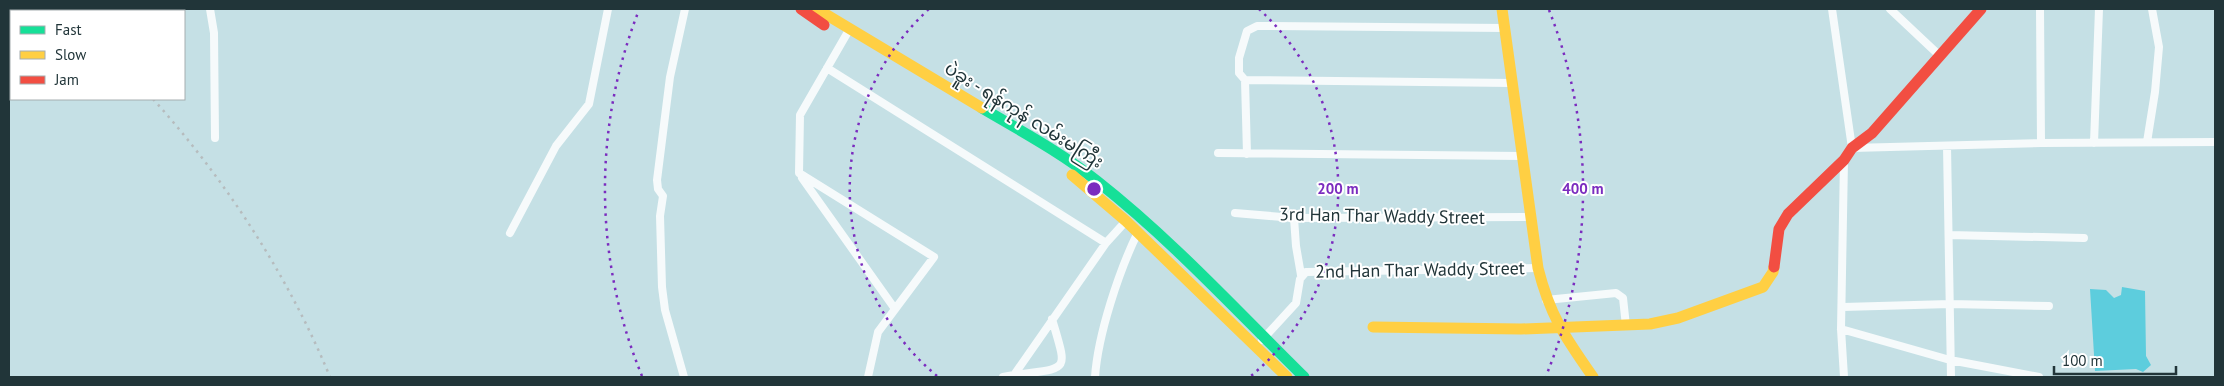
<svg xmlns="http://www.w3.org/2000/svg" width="2224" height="386" font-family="'PT Sans','Noto Sans Myanmar',sans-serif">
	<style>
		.water { fill: #5dcddd }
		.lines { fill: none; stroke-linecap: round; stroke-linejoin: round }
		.street { stroke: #f6fafb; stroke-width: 8 }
		.fast { stroke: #16e098; stroke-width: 11 }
		.slow { stroke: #ffcf43; stroke-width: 11 }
		.jam { stroke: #f24e42; stroke-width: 11 }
		.rail { stroke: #b6bcbe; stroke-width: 2.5; stroke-dasharray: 2.5 5; stroke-linecap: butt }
		.ring { fill: none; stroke: #7b2cbf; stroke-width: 2.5; stroke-dasharray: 2.5 5 }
		.labels { text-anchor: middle; stroke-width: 4; stroke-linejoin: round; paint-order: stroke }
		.street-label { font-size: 18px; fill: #213539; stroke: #fff }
		.centre { fill: #7b2cbf; stroke: #fff; stroke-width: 2.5 }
		.ring-label { font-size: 15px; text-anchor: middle; font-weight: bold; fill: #7b2cbf; stroke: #fff; stroke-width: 4; stroke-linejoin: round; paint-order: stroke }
	</style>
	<rect width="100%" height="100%" fill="#c5e0e5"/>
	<!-- water -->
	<path class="water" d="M2122,287l23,4 1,65 5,9 -8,7 -7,-3 -41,2 -5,-82 16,1 8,8 7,-3z"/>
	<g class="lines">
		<!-- street -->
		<path class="street" d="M210,9l4,24 1,105
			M1832,9l20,139 189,-5 174,-1
			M1890,9l50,47
			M2040,9l1,134
			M1505,28l-248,-2 -10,5 -8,27v15l6,7 267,3
			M849,30l-49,85 -1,58 135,84 -56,75 -10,45
			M827,68l279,175
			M1245,80l2,74
			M2147,142l8,-50 4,-45 -7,-38
			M2094,143l5,-134
			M1947,146l4,231
			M1218,153l304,3
			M802,178l93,131
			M1235,213l59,5 236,-1
			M1294,218l2,28 5,29
			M510,233l46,-87 33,-42 19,-95
			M1949,235l135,3
			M1546,300l70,-7 7,5 3,28
			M1843,307l107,-3 99,2
			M1841,329l109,31 89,17
			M1262,340l34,-37 4,-24 6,-7 232,-4
			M1014,375c56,-8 54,-1 38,-56
			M684,377l-19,-67 -3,-23 -2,-71 3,-20 -5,-7 -1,-9 13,-103 15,-68
			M1003,377l11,-2 92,-132 20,-22
			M1095,377c3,-43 24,-106 43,-145
			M1844,377l-3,-48 3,-169"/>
		<!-- fast -->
		<path class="fast" d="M982,108c39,23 80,45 115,73 75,59 140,130 207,196"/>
		<!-- slow -->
		<path class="slow" d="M817,9l165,99
			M1502,9l36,259c12,48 27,69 55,109
			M1072,175l54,46 161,156
			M1373,327l148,2 129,-5 28,-6 85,-31 10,-15 1,-5"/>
		<!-- jam -->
		<path class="jam" d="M801,9l23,16
			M1774,267l5,-38 9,-15 56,-54 8,-12 20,-15 109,-124"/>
		<!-- rail -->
		<path class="rail" d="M65,9l3,2
			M153,99c72,80 136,178 177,278"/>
	</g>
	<!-- distance rings -->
	<g class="ring">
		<path d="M937 376A244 244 0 0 1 929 9M1259 9A244 244 0 0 1 1251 376"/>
		<path d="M642 376A489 489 0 0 1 639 10M1549 10A489 489 0 0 1 1546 376"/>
	</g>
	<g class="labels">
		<!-- street labels -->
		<g class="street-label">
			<text transform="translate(1024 115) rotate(32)" y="6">ပဲခူး - ရန်ကုန် လမ်းမကြီး</text>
			<text transform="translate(1382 216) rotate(1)" y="6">3rd Han Thar Waddy Street</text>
			<text transform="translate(1420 270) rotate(-1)" y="6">2nd Han Thar Waddy Street</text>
		</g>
	</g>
	<circle cx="1094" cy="189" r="8" class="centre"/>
	<g class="ring-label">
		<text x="1338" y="194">200 m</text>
		<text x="1583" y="194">400 m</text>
	</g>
	<!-- border -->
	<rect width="2224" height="386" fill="none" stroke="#213539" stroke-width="20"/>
	<!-- legend -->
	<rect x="10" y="10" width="175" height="90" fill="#ffffff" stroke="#a6aeb0"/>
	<rect x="20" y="26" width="25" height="8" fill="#16e098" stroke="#a6aeb0"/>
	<text x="55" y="35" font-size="15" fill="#213539">Fast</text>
	<rect x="20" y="51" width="25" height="8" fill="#ffcf43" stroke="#a6aeb0"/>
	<text x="55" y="60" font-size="15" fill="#213539">Slow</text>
	<rect x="20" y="76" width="25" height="8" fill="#f24e42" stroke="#a6aeb0"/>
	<text x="55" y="85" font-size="15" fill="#213539">Jam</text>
	<!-- scale -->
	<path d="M2054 366v8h122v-8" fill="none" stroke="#213539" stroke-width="2.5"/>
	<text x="2062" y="366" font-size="15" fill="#213539" stroke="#ffffff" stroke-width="4" paint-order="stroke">100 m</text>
</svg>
